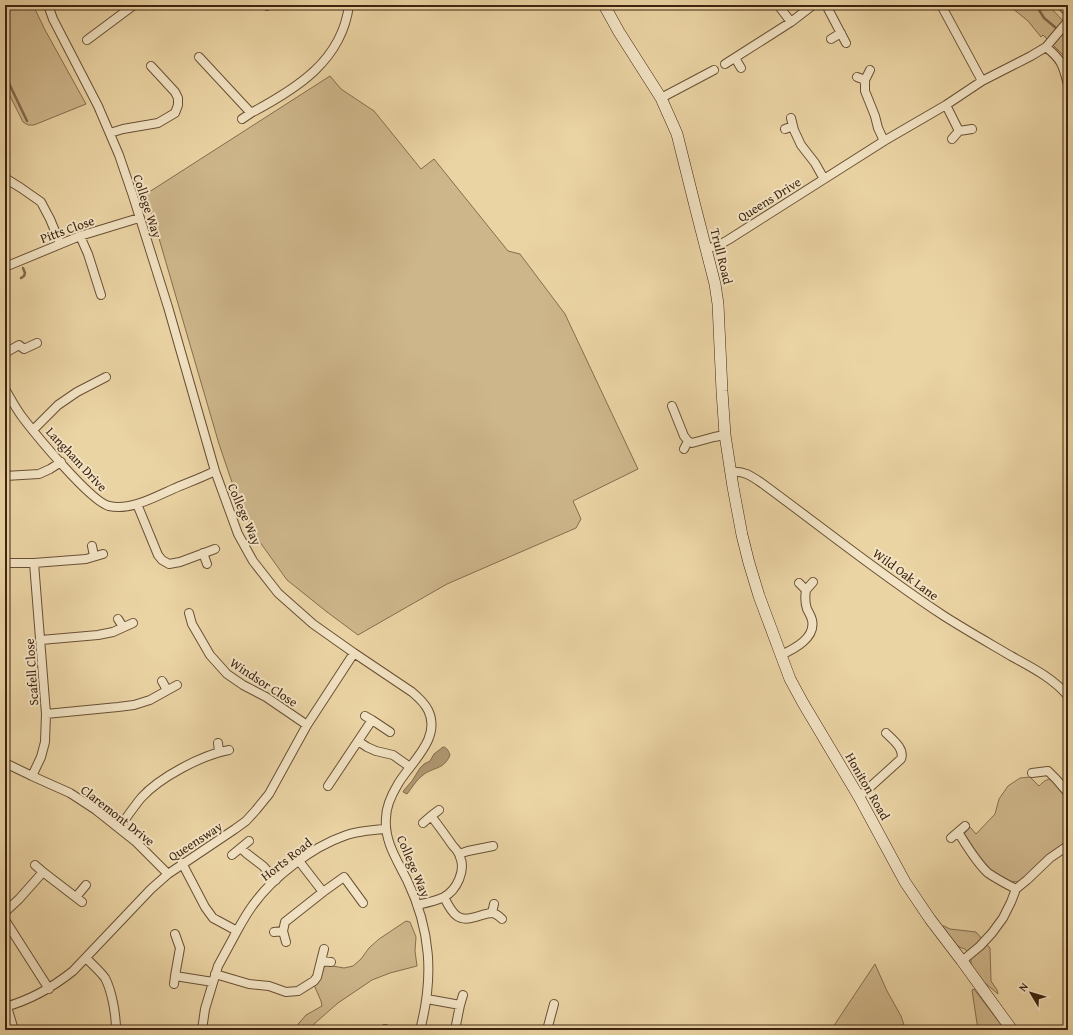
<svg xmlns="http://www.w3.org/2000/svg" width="1073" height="1035" font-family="'Gentium Book Plus',serif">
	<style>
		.green { fill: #ceb68b; stroke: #866d4e }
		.water { fill: #b09872; stroke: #826a4b }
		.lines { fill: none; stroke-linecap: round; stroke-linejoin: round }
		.stream { stroke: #826a4b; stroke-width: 2.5 }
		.street-casing { stroke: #695035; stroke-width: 10 }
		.secondary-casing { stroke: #3e2410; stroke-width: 12 }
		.street { stroke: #f2e3c4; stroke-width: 8 }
		.secondary { stroke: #f2e3c4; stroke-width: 11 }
		.labels { text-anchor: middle; stroke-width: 4; stroke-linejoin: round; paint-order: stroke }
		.street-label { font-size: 13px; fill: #3e2410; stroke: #f2e3c4 }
	</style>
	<rect width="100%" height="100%" fill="#ebd4a4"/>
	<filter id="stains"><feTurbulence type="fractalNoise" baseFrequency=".005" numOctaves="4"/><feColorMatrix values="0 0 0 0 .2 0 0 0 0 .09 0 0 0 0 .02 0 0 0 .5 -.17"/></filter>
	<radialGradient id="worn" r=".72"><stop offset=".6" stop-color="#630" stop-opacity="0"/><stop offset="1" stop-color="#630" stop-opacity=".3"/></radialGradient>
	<!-- green -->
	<path class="green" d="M5,5h28l12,25 41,74 -52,21h-6l-5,-3 -18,-36z
		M1010,5h38l20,21v34l-25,-25 -2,2 -13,-16 -16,-13z
		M330,76l11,13 33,22 47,58 13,-10 74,92 12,3 45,60 73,155 -65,32 8,18 -5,9 -129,56 -89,51 -31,-23 -40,-32 -30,-42 -20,-41 -18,-53 -73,-250z
		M1030,777l9,9c4,-4 8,-8 13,-6l14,18 2,3v38l-4,6 -43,36c-21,7 -50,-30 -57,-47l6,-7 6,7 19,-20 4,-15 9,-13 12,-8z
		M406,921l4,1 6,15 -1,14 2,15 -27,7 -18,7 -34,23 -23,20 -5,7h-16v-1l12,-14 16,-9 -1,-5 -7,-16 5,-5 5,-13 3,-2 17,3 9,-2 8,-7 8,-11 10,-9z
		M942,926h2l6,3 26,3 14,16 1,33 6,9 1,4 -13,-11h-3l-11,-16v-10l-6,-8c-11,-2 -17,-14 -23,-23z
		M875,964l12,27 14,25 3,9 -21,2v3h-52z
		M974,989l31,41h-27l-6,-40z"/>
	<!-- water -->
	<path class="water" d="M443,747c4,0 6,5 7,8 -6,15 -17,12 -27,20 -7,5 -11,13 -16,19l-4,-2 1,-2 8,-9 8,-13 4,-4 6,-3 4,-7z"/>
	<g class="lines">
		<!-- stream -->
		<path class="stream" d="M1036,5l8,13 24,20
			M5,75l22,46
			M21,278l3,-2 1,-3 -2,-5"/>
		<!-- street casing -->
		<g class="street-casing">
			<path id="street" d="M48,5l5,14 45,87 21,49 14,41 35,111 47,164 23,63 15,27 25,32 35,31 41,29 58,39c6,5 12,10 16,18 14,28 -17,52 -30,74 -6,10 -12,22 -12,34 -2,23 11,42 21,62 24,50 27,97 13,150
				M266,5l1,1
				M778,5l13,17
				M826,5l20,38
				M941,5l41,76
				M1061,5l7,7
				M831,39l10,-6
				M87,40l47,-35
				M1046,47c16,13 17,18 22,38
				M199,57l52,56c45,-24 91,-52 98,-108
				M735,58l6,10
				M725,64l66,-42 22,-17
				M870,70l-5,10v11l10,25 3,12 6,13
				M857,77l8,3
				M661,98l53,-28
				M946,105l13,26
				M791,118l3,12 7,15 14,18 9,16
				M242,119l9,-6
				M785,129l8,-3
				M110,133l13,-4 35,-6 17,-10 3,-8v-7l-3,-6 -24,-26
				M952,139l7,-8 13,-2
				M5,178l16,10 20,14 9,17 10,24
				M80,236l8,18 13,41
				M706,249l13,-4 9,-5 156,-99 62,-36 36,-24 49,-25 15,-9 22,-26
				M5,267l75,-31 59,-18
				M5,353l14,-8 5,4 13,-6
				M5,389c6,10 11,20 18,29 13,17 68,84 86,88 21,5 46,-9 64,-17 14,-6 28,-11 42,-18
				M672,406l12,30 4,5 4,2 22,-6 11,-2
				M33,430l25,-25 19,-13 29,-15
				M684,449l4,-8
				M731,472c13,-2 22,5 32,12 60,44 118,91 181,132 22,14 45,27 67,40 20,11 42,22 57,40
				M5,476l34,-2 11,-5 11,-7
				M137,504l21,51 4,5 7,4 11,-2 35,-13
				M92,546l2,10
				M203,553l4,11
				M5,563h29l52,-4 17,-5
				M806,590l7,-8
				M189,613l3,11 18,31 17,19 16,11 23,12 41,28
				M118,619l5,8
				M41,640l57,-5 15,-3 20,-9
				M781,655c13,-6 35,-17 31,-35 -1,-4 -3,-7 -5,-11 -2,-6 -2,-13 -1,-19l-7,-7
				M162,681l5,9
				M46,714l72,-7 16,-2 16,-5 27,-15
				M365,716l7,4
				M358,741l14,-21 18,12
				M218,743l1,9
				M5,763l27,13 38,17 26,17 39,31 33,33
				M1032,773l16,-2 8,8 12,14
				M32,776l9,-19 4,-15 1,-28 -12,-151
				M328,786l30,-45 9,6 9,4 17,4 17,12
				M859,797l42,-38c4,-10 -8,-19 -15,-26
				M423,823l8,-7
				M119,828c7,-10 14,-20 22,-30 19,-21 61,-43 88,-48
				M958,832l7,-6
				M951,838l7,-6c9,14 18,30 30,41 9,6 18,11 28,16
				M241,848l5,5 17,13 13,14
				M459,854l9,-3 25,-5
				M232,855l17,-14
				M182,863l23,44 8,11 24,13c5,-9 10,-18 16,-26 19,-27 59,-58 91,-69 13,-5 28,-6 42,-7
				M35,865l8,7
				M323,892l21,-15 19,26
				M76,897l10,-12
				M444,897c3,6 7,15 13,19 10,7 23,-2 34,-3 4,0 8,3 11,6
				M417,905c9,-2 19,-4 27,-8 13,-7 22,-27 16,-40 -1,-4 -4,-8 -7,-11 -7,-10 -14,-20 -22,-30l8,-6
				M5,912l14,-13 24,-27 39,30
				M492,913l2,-9
				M5,920l44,69
				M283,931l2,-9 38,-30 -24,-31
				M274,932l9,-1 3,11
				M175,934l5,14 -5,28 38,6
				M86,958c6,6 14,13 19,20 7,13 11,37 11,52
				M322,961l9,1
				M962,961l18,-15 12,-13 11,-15 8,-16 5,-13 11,-9 23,-22 16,-11 2,-3
				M215,974l34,10 20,2 17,6 12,-1 16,-10 3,-4 7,-28
				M174,984l1,-8
				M427,999l33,6 -5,25
				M460,1005l3,-10
				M5,1007c25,-7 48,-20 68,-36l78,-82 17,-15 67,-45 11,-8 10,-11 13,-16 38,-69 47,-72
				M7,1007l7,23
				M202,1030l3,-21 13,-43 19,-35
				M384,1030l1,-1
				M547,1030l7,-26"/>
		</g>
		<!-- secondary casing -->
		<g class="secondary-casing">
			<path id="secondary" d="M604,5l15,27 42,66 16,36 18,72 20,78 3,20 4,87 3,44 8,52 9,48 7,28 10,33 22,59 9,24 13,24 56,94 46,85 25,37 32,42 50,69"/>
		</g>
		<!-- street -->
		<use href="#street" class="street"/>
		<!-- secondary -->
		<use href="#secondary" class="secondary"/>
	</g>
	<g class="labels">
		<!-- street labels -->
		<g class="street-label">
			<text transform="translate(769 199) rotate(-32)" y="5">Queens Drive</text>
			<text transform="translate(148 206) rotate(72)" y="5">College Way</text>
			<text transform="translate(67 229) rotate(-20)" y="5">Pitts Close</text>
			<text transform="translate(722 256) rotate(76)" y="5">Trull Road</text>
			<text transform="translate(77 459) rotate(47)" y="5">Langham Drive</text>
			<text transform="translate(245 514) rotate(67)" y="5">College Way</text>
			<text transform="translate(906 574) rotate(36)" y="5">Wild Oak Lane</text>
			<text transform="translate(31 672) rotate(-94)" y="5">Scafell Close</text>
			<text transform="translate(264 682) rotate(33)" y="5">Windsor Close</text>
			<text transform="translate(868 786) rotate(60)" y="5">Honiton Road</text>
			<text transform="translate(118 815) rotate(38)" y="5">Claremont Drive</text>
			<text transform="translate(195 841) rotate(-33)" y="5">Queensway</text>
			<text transform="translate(286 859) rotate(-38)" y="5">Horts Road</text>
			<text transform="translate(414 866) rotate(67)" y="5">College Way</text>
		</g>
	</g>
	<!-- margin -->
	<rect width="1073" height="1035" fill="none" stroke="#ebd4a4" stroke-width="20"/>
	<rect x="6" y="6" width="1061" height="1023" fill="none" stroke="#3e2410" stroke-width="2"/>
	<rect x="10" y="10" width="1053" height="1015" fill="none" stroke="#3e2410"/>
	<!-- north arrow -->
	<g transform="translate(1031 993) rotate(308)" stroke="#f2e3c4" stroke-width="3" paint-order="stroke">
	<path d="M0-3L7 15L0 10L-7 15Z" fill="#3e2410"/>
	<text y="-6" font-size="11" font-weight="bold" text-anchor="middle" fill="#3e2410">N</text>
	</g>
	<rect width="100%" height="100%" filter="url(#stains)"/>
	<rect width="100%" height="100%" fill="url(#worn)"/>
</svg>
